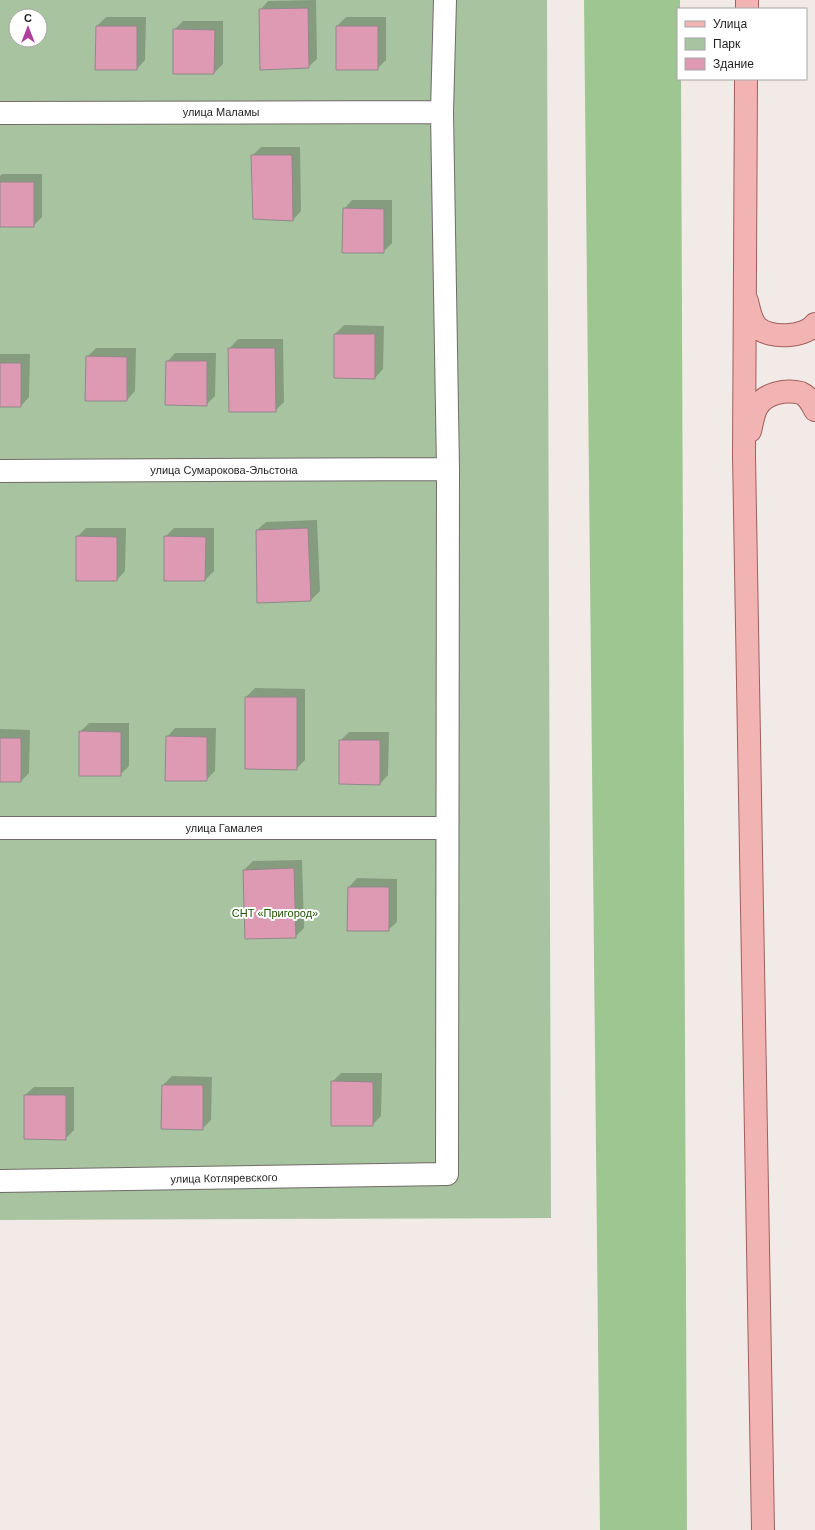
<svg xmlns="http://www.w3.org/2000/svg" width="815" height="1530" font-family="Helvetica,sans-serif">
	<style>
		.green { fill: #a8c39f; fill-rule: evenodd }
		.forest { fill: #9dc690 }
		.shadow { fill: #0003 }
		.building { fill: #df9ab3; stroke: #90898b }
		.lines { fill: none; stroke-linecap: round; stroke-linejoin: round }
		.street-casing { stroke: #726b69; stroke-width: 24 }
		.primary-casing { stroke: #a25f5d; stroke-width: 24 }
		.street { stroke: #fff; stroke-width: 22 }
		.primary { stroke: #f1b4b2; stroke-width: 22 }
		.labels { text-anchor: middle; stroke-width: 4; stroke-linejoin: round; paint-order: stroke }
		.street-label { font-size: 11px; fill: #211f1e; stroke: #fff }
		.park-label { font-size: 11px; fill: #1e5305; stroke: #fff }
	</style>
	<rect width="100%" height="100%" fill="#f1eae7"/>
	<!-- green -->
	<path class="green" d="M0,0h547l4,1218 -551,2zM16,16h24v24h-24z"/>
	<!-- forest -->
	<path class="forest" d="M584,0h96v9h-2v70h3l6,1451h-87z"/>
	<!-- shadow -->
	<path class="shadow" d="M316,0l1,59 -9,8 -48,-57 8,-9z
		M106,17h40l-1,43 -8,9h-41l1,-43z
		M346,17h40v43l-9,9h-40v-43z
		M183,21h40v43l-9,9 -40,-43z
		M261,147h39l1,64 -8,9 -41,-64z
		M2,174h40v43l-9,9h-33v-50z
		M352,200h40v43l-9,9 -39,-43z
		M344,325l40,1 -1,43 -8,9 -40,-44z
		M238,339h45l1,63 -9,9 -45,-63z
		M96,348h40l-1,43 -8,9 -40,-43z
		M175,353h41l-1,43 -9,9 -39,-43z
		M0,354h30l-1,43 -8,9h-21z
		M317,520l3,71 -9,9 -54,-70 9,-8z
		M86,528h40l-1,43 -8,9 -40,-43z
		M174,528h40v43l-9,9 -40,-43z
		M255,688l50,1v71l-9,9 -50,-72z
		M89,723h40v43l-9,9 -40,-43z
		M175,728h41l-1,43 -9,9 -39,-43z
		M0,729l30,1 -1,43 -8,8h-21z
		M349,732h40l-1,43 -8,9 -40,-43z
		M302,860l2,68 -9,9 -51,-67 9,-9z
		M357,878l40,1v43l-9,8h-40l1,-43z
		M341,1073h41l-1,43 -9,9 -40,-43z
		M172,1076l40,1 -1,43 -9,9 -39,-44z
		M34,1087h40v43l-9,9 -40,-44z"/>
	<!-- building -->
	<path class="building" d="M308,8l1,60 -49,2 -1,-61z
		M96,26h41v44h-42z
		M336,26h42v44h-42z
		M173,29l42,1 -1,44h-41z
		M251,155h41l1,66 -40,-2z
		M0,182h34v45h-34z
		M343,208l41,1v44h-42z
		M334,334h41v45l-41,-1z
		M228,348h47l1,64h-47z
		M86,356l41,1v44h-42z
		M166,361h41v45l-42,-1z
		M0,363h21v44h-21z
		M308,528l3,73 -54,2 -1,-73z
		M76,536l41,1v44h-41z
		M164,536l42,1 -1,44h-41z
		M245,697h52v73l-52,-1z
		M79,731l42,1v44h-42z
		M166,736l41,1v44h-42z
		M0,738h21v44h-21z
		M339,740h41v45l-41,-1z
		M294,868l2,70 -51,1 -2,-69z
		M348,887h41v44h-42z
		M331,1081l42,1v44h-42z
		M162,1085h41v45l-42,-1z
		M24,1095h42v45l-42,-1z"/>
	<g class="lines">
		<!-- street casing -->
		<g class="street-casing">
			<path id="street" d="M0,113l442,-1
				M0,471l448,-2
				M0,828h447
				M0,1181l447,-7 1,-705 -6,-357 3,-112"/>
		</g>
		<!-- primary casing -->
		<g class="primary-casing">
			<path id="primary" d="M747,9v-9
				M746,79l-2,377 19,1074
				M747,301c2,9 4,20 10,26 12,12 48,11 58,-3
				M750,431c2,-7 3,-17 7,-24 8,-14 29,-18 44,-14 7,3 11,11 14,17"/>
		</g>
		<!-- street -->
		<use href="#street" class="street"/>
		<!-- primary -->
		<use href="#primary" class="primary"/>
	</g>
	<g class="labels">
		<!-- street labels -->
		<g class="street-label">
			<text x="221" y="116">улица Маламы</text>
			<text x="224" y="474">улица Сумарокова-Эльстона</text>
			<text x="224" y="832">улица Гамалея</text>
			<text transform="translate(224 1178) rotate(-1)" y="4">улица Котляревского</text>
		</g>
		<!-- park labels -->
		<g class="park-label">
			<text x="275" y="917">СНТ «Пригород»</text>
		</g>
	</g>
	<!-- legend -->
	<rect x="677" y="8" width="130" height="72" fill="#ffffff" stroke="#a6a5a5"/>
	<rect x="685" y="21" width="20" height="6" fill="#f1b4b2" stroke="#a6a5a5"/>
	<text x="713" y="28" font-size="12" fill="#211f1e">Улица</text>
	<rect x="685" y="38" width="20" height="12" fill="#a8c39f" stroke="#a6a5a5"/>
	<text x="713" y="48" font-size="12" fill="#211f1e">Парк</text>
	<rect x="685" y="58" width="20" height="12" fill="#df9ab3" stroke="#a6a5a5"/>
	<text x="713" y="68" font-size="12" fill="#211f1e">Здание</text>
	<!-- north arrow -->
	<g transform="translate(28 28)"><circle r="19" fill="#ffffff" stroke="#a6a5a5"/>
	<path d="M0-3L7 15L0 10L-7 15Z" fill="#af3f9c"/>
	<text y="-6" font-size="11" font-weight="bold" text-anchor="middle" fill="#211f1e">С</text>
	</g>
</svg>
